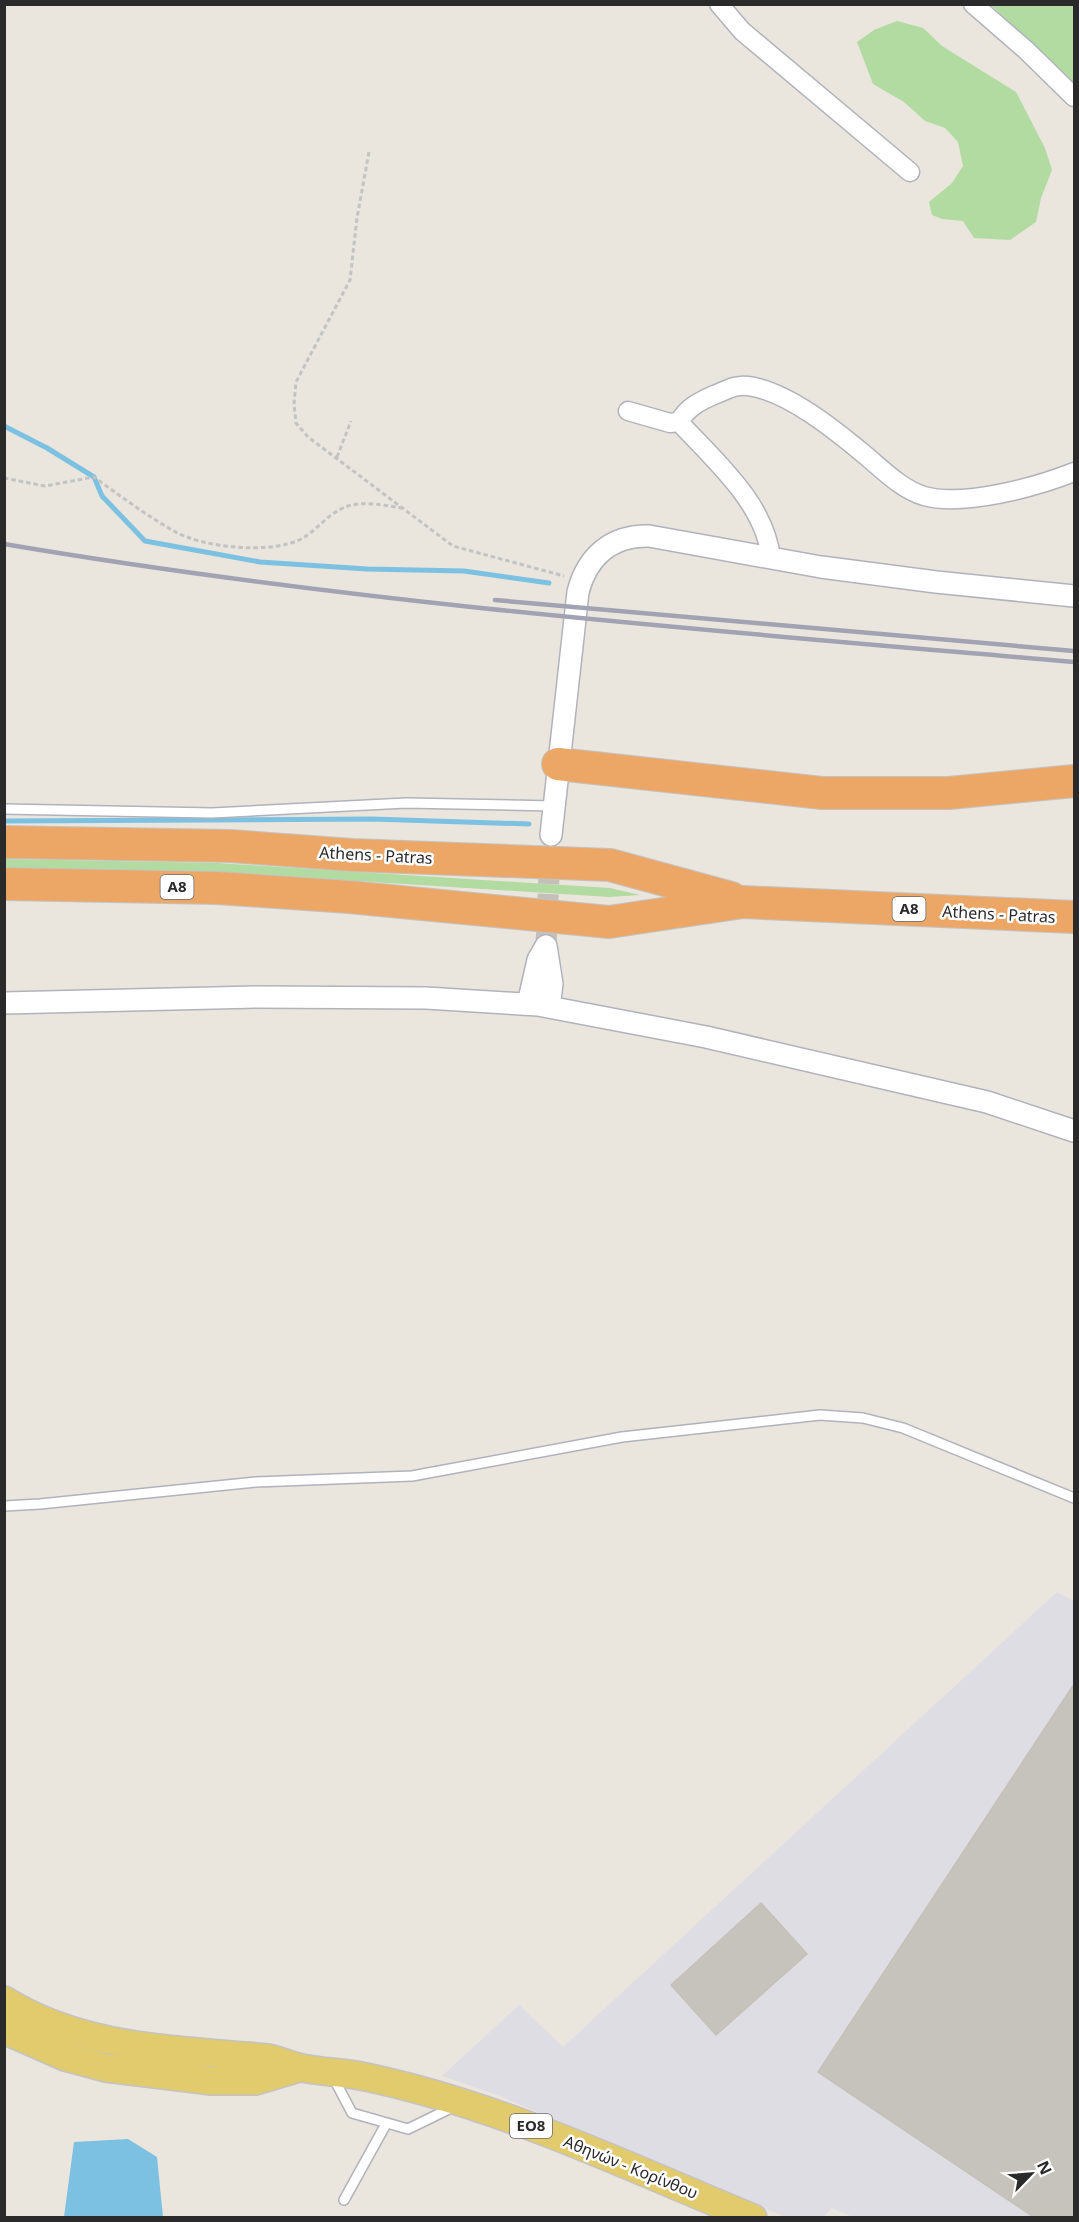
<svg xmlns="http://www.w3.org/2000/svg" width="1079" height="2222" font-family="'Noto Sans',sans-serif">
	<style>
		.industrial { fill: #dfdde4 }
		.green { fill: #b1dba0 }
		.water { fill: #7cc1e1 }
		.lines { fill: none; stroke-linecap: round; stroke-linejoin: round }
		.stream { stroke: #7cc1e1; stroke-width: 5 }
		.building { fill: #c6c3bc; stroke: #c5c1b7; stroke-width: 1.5 }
		.tertiary-tunnel { stroke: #c4c0b9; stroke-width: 21; stroke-dasharray: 21 10; stroke-linecap: butt }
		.service-casing { stroke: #b1b3bc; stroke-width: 12 }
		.minor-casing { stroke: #b1b3bc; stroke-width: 21 }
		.tertiary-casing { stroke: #b1b3bc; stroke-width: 24 }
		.primary-casing { stroke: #c3c3c3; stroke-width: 30 }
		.motorway-casing { stroke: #c3c3c3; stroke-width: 34 }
		.path { stroke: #c3c3c3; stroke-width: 3; stroke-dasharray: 4.5 3; stroke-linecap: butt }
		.service { stroke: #fff; stroke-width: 9 }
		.minor { stroke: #fff; stroke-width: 18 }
		.tertiary { stroke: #fff; stroke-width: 21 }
		.primary { stroke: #e1cb6c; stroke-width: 27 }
		.motorway { stroke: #eca767; stroke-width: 32 }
		.rail { stroke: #a1a2b2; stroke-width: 4.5 }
		.labels { text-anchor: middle; stroke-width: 5; stroke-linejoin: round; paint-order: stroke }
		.shield { fill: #fff; stroke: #6a6a6a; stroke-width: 1.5 }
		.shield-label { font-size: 15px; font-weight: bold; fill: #2a2a2a }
		.street-label { font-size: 16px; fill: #2a2a2a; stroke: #fff }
	</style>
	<rect width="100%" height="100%" fill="#eae5dd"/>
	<!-- industrial -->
	<path class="industrial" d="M1057,1592l17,9v616l-219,1 -23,-10 -9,9h-38l-285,-121 -58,-20 77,-71 44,42z"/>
	<!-- green -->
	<path class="green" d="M991,5h83v79z
		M897,21l26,7 19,18 74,46 29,56 7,22 -11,28 -5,24 -26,18 -36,-2 -11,-17 -21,-2 -10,-4 -3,-13 23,-19 11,-17 -5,-24 -13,-14 -20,-7 -21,-19 -31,-18 -16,-42 17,-12z
		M5,859l212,4 393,25 30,7 -31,2 -393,-25 -211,-4z"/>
	<!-- water -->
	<path class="water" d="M128,2139l29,18 6,60h-99l10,-75z"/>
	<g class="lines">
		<!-- stream -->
		<path class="stream" d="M4,426l43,22 47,29 8,19 43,45 115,21 107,7 97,2 85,12
			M4,821l368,-2 157,5"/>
	</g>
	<!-- building -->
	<path class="building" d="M1074,1684v534h-39l-217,-146z
		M761,1903l46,51 -91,81 -45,-50z"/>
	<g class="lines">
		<!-- tertiary-tunnel -->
		<path class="tertiary-tunnel" d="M546,946l4,-95"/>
		<!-- service casing -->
		<g class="service-casing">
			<path id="service" d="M4,809l208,4 194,-10 148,3
				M4,1506l36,-2 216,-22 156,-6 210,-39 198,-22 43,3 40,10 171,70
				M333,2077l19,36 56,16 47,-23
				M344,2200l42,-76"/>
		</g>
		<!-- minor casing -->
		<g class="minor-casing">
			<path id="minor" d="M719,4l23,27 168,141
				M973,4l53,46 48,47
				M628,411l42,12 9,-1c8,-14 19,-20 35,-27 11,-4 21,-11 34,-9 39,5 87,44 117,69 17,14 36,34 59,41 40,11 112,-9 150,-24
				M679,422c35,38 87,82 92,137"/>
		</g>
		<!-- tertiary casing -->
		<g class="tertiary-casing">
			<path id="tertiary" d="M551,835l27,-243c9,-35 33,-57 71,-56l172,31 115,15 138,14
				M546,946l6,38 -3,23
				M4,1003l252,-6 170,1 112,7 168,32 281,65 87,29
				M528,1004l10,-44 8,-14"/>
		</g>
		<!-- primary casing -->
		<g class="primary-casing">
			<path id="primary" d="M4,2000c80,50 174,49 264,58 10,2 20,7 30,9 20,5 42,5 63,9 137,28 263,89 392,142
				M4,2030l61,27 41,11 106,13h43l44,-13"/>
		</g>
		<!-- motorway casing -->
		<g class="motorway-casing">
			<path id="motorway" d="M558,764l264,29h127l125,-12
				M4,842l226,4 122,9 258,10 121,33
				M4,884l213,4 132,9 260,25 134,-20 331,15"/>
		</g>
		<!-- path -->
		<path class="path" d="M369,152l-12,66 -7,62 -54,102 -2,22 2,19 12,14 145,109 111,30
			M337,457l14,-36
			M4,478l41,8 49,-9c25,18 53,39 80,54 29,17 99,24 129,7 13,-8 23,-21 36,-28 19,-11 42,-5 63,-2"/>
		<!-- service -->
		<use href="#service" class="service"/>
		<!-- minor -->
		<use href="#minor" class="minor"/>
		<!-- tertiary -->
		<use href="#tertiary" class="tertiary"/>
		<!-- primary -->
		<use href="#primary" class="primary"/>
		<!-- motorway -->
		<use href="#motorway" class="motorway"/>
		<!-- rail -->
		<path class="rail" d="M4,544c354,60 713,87 1070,118
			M495,600l579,51"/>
	</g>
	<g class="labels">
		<!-- shield labels -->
		<g class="shield">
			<rect x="160.5" y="875" width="33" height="24" rx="4.5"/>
			<rect x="892.5" y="897" width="33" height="24" rx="4.5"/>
			<rect x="510" y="2114" width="42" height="24" rx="4.5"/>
		</g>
		<g class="shield-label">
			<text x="177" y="892">Α8</text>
			<text x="909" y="914">Α8</text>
			<text x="531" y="2131">ΕΟ8</text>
		</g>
		<!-- street labels -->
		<g class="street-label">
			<text transform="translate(376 855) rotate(3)" y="6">Athens - Patras</text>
			<text transform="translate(999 914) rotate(3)" y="6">Athens - Patras</text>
			<text transform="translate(631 2167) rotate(22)" y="6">Αθηνών - Κορίνθου</text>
		</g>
	</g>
	<!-- border -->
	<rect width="1079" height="2222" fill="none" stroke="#2a2a2a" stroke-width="12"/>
	<!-- north arrow -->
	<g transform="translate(1031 2174) rotate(65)" stroke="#ffffff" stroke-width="4.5" paint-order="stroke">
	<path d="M0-4.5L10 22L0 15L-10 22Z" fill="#2a2a2a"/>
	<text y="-9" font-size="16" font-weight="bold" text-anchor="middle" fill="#2a2a2a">N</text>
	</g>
</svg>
